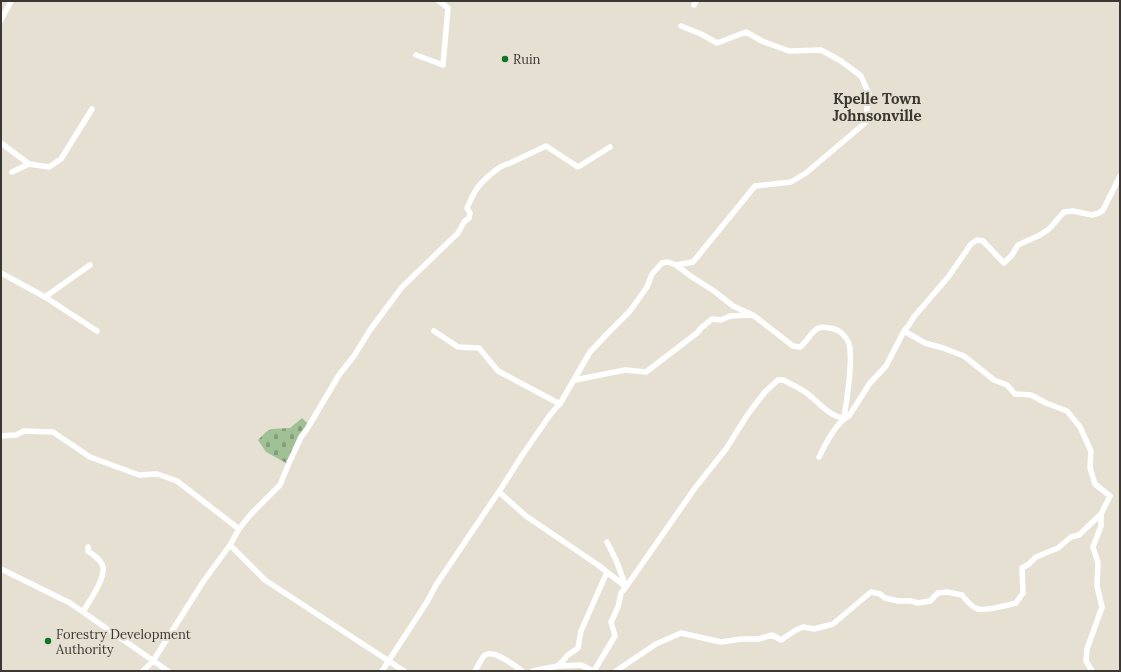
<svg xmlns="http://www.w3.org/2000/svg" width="1121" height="672" font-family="Lora,serif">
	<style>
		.cemetery { fill: url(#cemetery-stones) }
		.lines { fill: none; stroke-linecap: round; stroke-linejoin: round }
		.minor { stroke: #fff; stroke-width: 5.5 }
		.poi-dot { fill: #127526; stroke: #e6e0d2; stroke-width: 1.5 }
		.labels { text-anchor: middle; stroke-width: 4; stroke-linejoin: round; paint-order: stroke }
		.poi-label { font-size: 13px; fill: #3b3833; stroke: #e6e0d2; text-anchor: start }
		.quarter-label { font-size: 15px; font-weight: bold; fill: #3b3833; stroke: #e6e0d2 }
	</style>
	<defs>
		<pattern id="cemetery-stones" width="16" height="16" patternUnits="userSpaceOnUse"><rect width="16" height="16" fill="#a0c096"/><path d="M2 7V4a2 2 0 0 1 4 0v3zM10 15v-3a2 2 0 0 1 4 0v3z" fill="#849d7b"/></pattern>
	</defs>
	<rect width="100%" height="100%" fill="#e6e0d2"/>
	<!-- cemetery -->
	<path class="cemetery" d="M302,418l7,7 -23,38 -20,-11 -8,-12 8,-8 5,-3 19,-1z"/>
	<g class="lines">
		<!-- minor -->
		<path class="minor" d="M694,5l2,-4
			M1,20l10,-19
			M416,55l27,10 5,-57 -9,-7
			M1,143l28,21 20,3 12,-8 31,-50
			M12,172l17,-8
			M676,265l17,-3 62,-76 36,-4 15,-9 59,-50 4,-29 -8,-18 -20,-15 -20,-11 -32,1 -27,-10 -16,-9 -29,11 -16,-9 -20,-8
			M1,273l44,24 45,-32
			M45,297l52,34
			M434,331l24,16 21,1 19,23 62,33
			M904,331l21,12 18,5 21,8 30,24 13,5 8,9 16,1 15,8 21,8 13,16 11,24 -1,17 5,16 15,12 -9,18v12l-8,21 5,16 -1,23 5,21 -15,42 -1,12 6,10
			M575,380l50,-10 21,2 51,-39 4,-5 11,-9 9,1 9,-4 22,-1
			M1,436l15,-1 8,-4 29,1 37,25 49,18 18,-1 20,7 62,48
			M819,457c6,-12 17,-35 30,-41l21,-33 16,-17 18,-35 5,-6 4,-7 36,-42 22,-32 6,-4 6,1 21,22 8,-8 6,-10 22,-10 9,-6 15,-17 9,-1 19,4 7,-2 4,-3 17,-34
			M499,492l27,24 72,49 28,22 69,-99 31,-39 22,-35 17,-22 13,-12h5c8,4 17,8 25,14 10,8 22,23 36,24
			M230,545l35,35 139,91
			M1,569l69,34 98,68
			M83,612c6,-11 22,-32 20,-45 -2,-8 -10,-12 -15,-16v-4
			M558,666l23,-1 12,6
			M143,671l10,-10 50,-79 27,-37 9,-16 12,-15 29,-29 9,-22 12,-26 6,-8 32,-54 15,-19 16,-26 32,-43 56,-54 6,-11 5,-4 1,-5 -3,-5c3,-6 5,-12 9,-18 5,-8 23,-25 32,-26l38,-18 32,21 32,-20
			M382,671l45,-69 9,-17 66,-98 19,-30 29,-42 11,-13 29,-50 16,-17 24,-24 17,-24 5,-13 10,-11 6,-1 8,3 16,12 22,14 19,15 20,9 40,31 7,1c7,-5 12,-17 19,-19 4,-2 11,0 15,1 9,2 16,13 16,21 2,21 -3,47 -6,68
			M475,671c3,-4 6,-13 10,-16 9,-6 30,11 37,16
			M533,671l25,-5 10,-11 10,-7 3,-17 26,-59
			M594,671l21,-35 -4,-14 7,-15 3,-14 5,-6 -10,-27 -9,-18
			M616,671l40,-27 25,-11 40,9 21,-3h17l13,-4 9,5 15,-10 7,-3 11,2 19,-5 38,-32 9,2 5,4 13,3h13l7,2 12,-2 8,-8 9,-1 15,3c4,5 9,12 16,14 7,2 30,-4 38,-6l7,-10 -1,-25 7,-4 7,-7 22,-9 13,-11 8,-2 22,-21"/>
	</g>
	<!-- markers -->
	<g class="poi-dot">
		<circle cx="505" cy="59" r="4"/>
		<circle cx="48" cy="641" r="4"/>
	</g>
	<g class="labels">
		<!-- poi labels -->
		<g class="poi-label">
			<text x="513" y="64">Ruin</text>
			<text x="56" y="639">Forestry Development<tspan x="56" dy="15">Authority</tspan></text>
		</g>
		<!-- quarter labels -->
		<g class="quarter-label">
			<text x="877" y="104">Kpelle Town<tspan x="877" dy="17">Johnsonville</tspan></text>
		</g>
	</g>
	<!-- border -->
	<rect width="1121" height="672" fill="none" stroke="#3b3833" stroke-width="4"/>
</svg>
